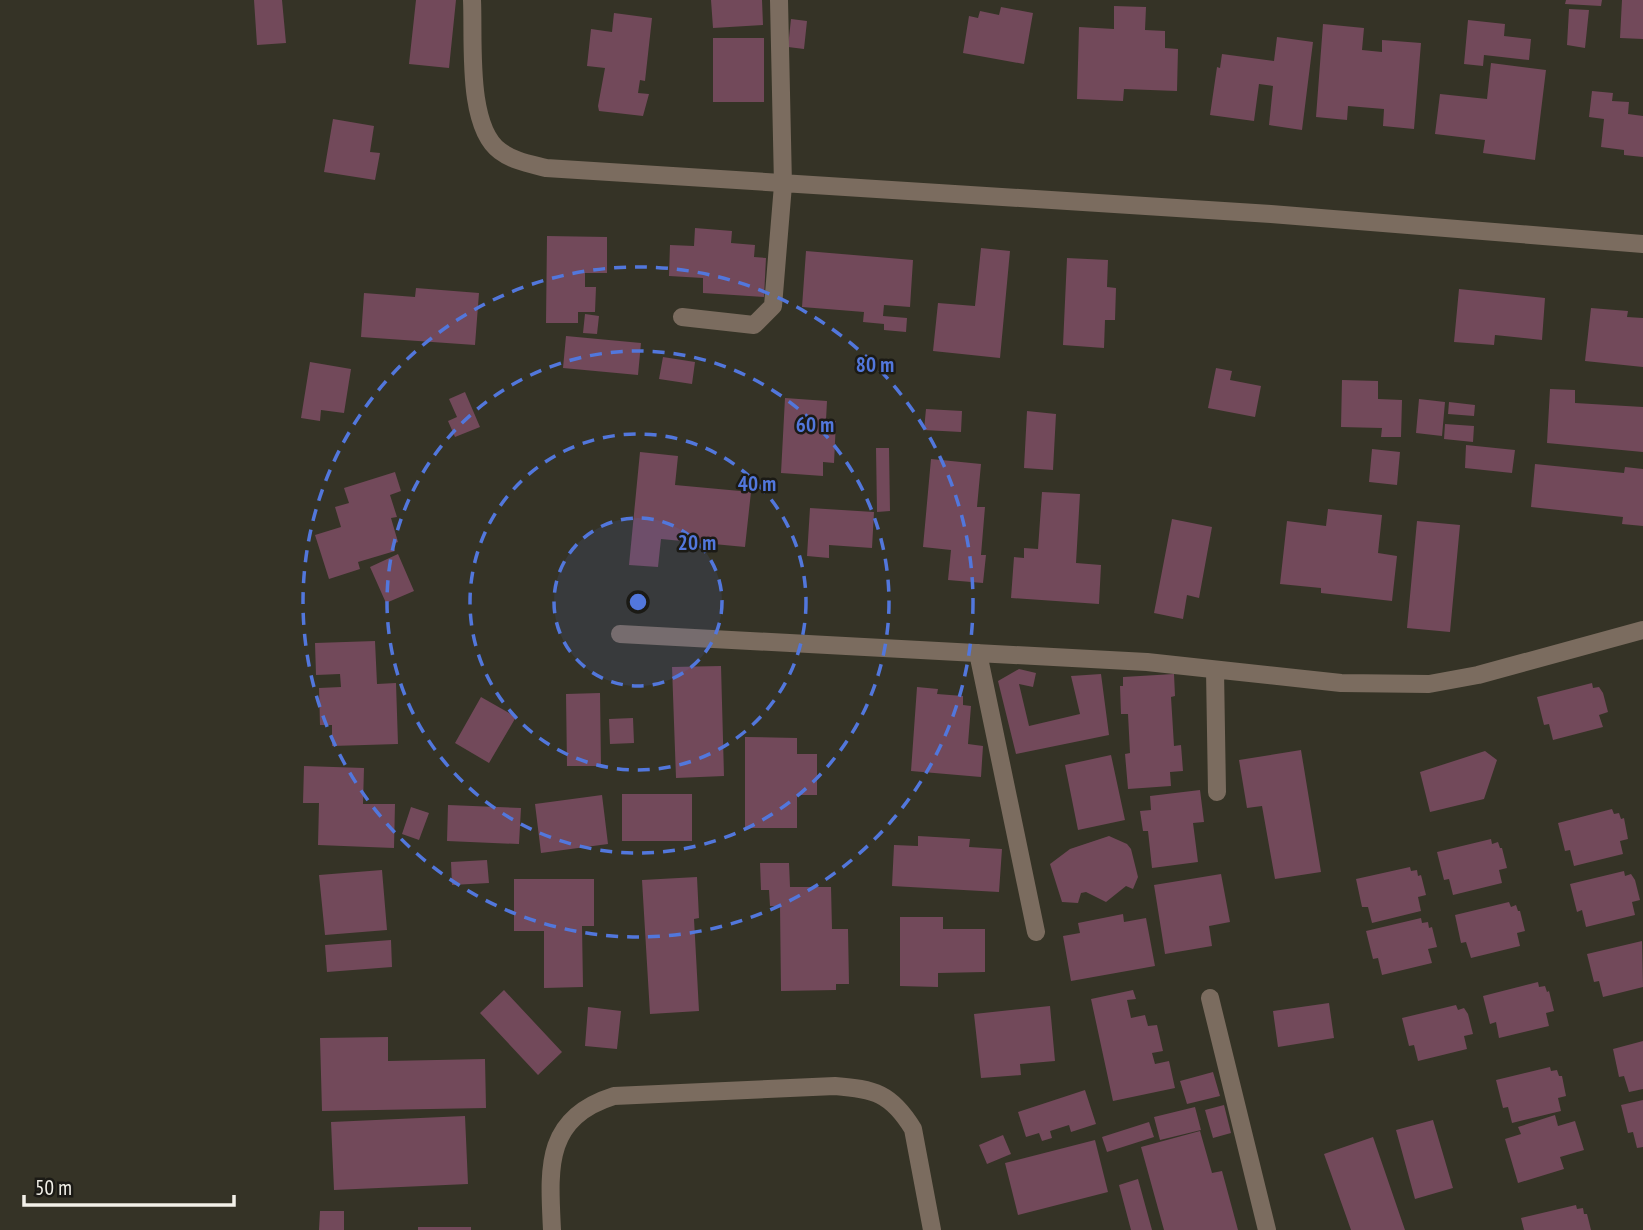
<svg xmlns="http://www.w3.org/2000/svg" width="1643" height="1230" font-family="'PT Sans Narrow',sans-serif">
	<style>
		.building { fill: #72495a }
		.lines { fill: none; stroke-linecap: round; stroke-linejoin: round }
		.street { stroke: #7b6c5f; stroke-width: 18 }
		.ring { fill: none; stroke: #5277dc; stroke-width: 3.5; stroke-dasharray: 12 9 }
		.centre { fill: #5277dc; stroke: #1b1a15; stroke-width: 3.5 }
		.ring-label { font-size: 21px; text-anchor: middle; font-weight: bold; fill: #5277dc; stroke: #1b1a15; stroke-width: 5; stroke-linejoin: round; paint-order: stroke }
	</style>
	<rect width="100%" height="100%" fill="#353326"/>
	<!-- building -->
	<path class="building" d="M254,0h28l4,43 -29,2z
		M416,0h40l-7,68 -40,-4z
		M711,0h51l1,25 -50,3z
		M1566,0h36l-1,6 -36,-2z
		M1622,0h21v39l-23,-1z
		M1114,6l32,1 -1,23 20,1v17l13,1 -1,42 -53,-2 -1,12 -46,-2 2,-72 35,2z
		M1001,7l32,6 -9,51 -61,-11 6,-37 9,2 2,-7 19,4z
		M1569,9l20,1 -4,38 -18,-3z
		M614,13l38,5 -7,63 -5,-1 -2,13 11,1 -6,22 -44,-5 -1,-5 7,-38 -18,-2 4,-37 21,3z
		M791,19l16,2 -3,28 -16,-2z
		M1468,20l37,4 -1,12 27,3 -2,21 -45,-5 -1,11 -19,-2z
		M1323,24l41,4 -2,22 20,2v-12l39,3 -7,86 -31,-3 1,-17 -36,-3 -1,14 -31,-3z
		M1277,37l36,5 -11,88 -33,-5 4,-39 -14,-2 -5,37 -44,-6 7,-48 3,1 2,-14 52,7z
		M713,38h51v64h-51z
		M1491,63l55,7 -11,90 -52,-7 2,-13 -50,-6 5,-40 47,5z
		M1592,91l21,2 -1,8 17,1 -1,12 15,2v41l-19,-2v-5l-23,-3 3,-28 -15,-2z
		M333,119l41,7 -4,26 10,1 -5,27 -51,-8z
		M695,228l37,3 -1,12 24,2 -1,12 12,1 -2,39 -61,-4v-15l-34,-2 1,-31 24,1z
		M547,236l60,1v36h-22v14h11l-1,25h-17v11h-32z
		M981,248l29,3 -10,107 -67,-7 5,-48 37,3z
		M806,251l107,9 -3,47 -26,-2 -1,11 24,2 -1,14 -22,-2v-6l-21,-2 1,-10 -62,-5z
		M1067,258l41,2 -1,27 9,1 -1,32h-10l-1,28 -41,-3z
		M416,288l63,5 -4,52 -114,-8 3,-44 51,4z
		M1459,289l86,9 -3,42 -47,-5 -1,10 -40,-3z
		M1591,308l37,3 -1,6 16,1v49l-58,-6z
		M585,314l14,2 -2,18 -14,-1z
		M566,336l75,7 -3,32 -75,-7z
		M663,357l32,5 -3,22 -33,-5z
		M310,362l41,7 -7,44 -23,-3 -1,11 -19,-3z
		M1216,368l16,3 -2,9 31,6 -6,31 -47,-9z
		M1342,380l36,1v18l24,1 -1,37h-20l1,-9 -41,-1z
		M1550,389l25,1v13l68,4v45l-96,-9z
		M465,392l15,35 -25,10 -7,-16 9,-4 -8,-18z
		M785,398l42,3 -1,19 10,1 -2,42 -11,-1v14l-42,-3z
		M1419,399l26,3 -3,34 -26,-3z
		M1449,402l26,3 -1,11 -26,-2z
		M926,409l36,2 -1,21 -37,-2z
		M1027,411l29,3 -3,56 -29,-2z
		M1445,424l29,2 -1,16 -29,-3z
		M1466,445l49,5 -3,23 -47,-5z
		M876,448h13l1,63 -13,1z
		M1372,449l28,3 -3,33 -28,-3z
		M640,452l38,4 -3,29 76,7 -6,55 -84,-8 -3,28 -29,-2z
		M931,459l50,5 -4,43h8l-4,48h5l-3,28 -35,-3 3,-30 -28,-3z
		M1535,464l89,9 1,-6 18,2v57l-21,-2 1,-7 -92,-10z
		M395,472l6,19 -11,4 7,22 -6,1 7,24 -5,2 2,7 -37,11 2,7 -31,10 -14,-44 26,-8 -6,-20 14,-4 -5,-15z
		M1042,492l38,2 -4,69 25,2 -2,39 -88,-6 3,-41 10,1v-10l14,1z
		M810,508l64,4 -2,36 -43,-3v13l-22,-2z
		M1328,509l54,6 -4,38 19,3 -5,45 -71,-8v-5l-41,-4 7,-63 39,5z
		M1172,519l40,8 -13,71 -12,-3 -4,24 -29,-6z
		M1417,521l43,4 -10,107 -43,-4z
		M398,554l16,37 -28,12 -16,-36z
		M375,641l2,43 19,-1 2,61 -66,2v-21h-12l-1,-37 22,-1 -1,-13 -24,1 -1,-32z
		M721,666l3,110 -48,2 -4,-111z
		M1019,669l17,4 -3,14 -14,-3 10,42 51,-12 -9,-38 30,-2 8,61 -93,19 -18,-73z
		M1174,674l1,22 -4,1 3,49 7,-1 2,26 -13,1 1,14 -43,3 -3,-35 5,-1 -2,-39h-7l-1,-28h3v-9z
		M1592,683l1,5 6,-1 4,6 5,19 -9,3 4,12 -50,13 -4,-16 -5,1 -7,-28z
		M917,687l21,2 -1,5 26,2v9l8,1 -3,38 15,2 -2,31 -70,-6z
		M600,693l1,73h-34l-1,-72z
		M481,697l35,20 -27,46 -34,-20z
		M633,718l1,25 -24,1 -1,-25z
		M745,737l52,1v16h20v41h-20v33h-52z
		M1301,750l20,122 -46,7 -13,-73 -15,2 -8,-48z
		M1485,751l12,9 -13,39 -54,13 -10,-40z
		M1111,755l14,65 -47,10 -13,-65z
		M304,766l60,2 -1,36h32l-1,44 -76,-3 1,-42h-16z
		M1200,790l4,32 -11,1 5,39 -46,6 -4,-37h-5l-3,-20 11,-1 -1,-14z
		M622,794h70v47h-70z
		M602,795l6,49 -67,9 -6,-49z
		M448,805l73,3 -2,36 -72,-3z
		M411,807l18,6 -10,27 -17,-6z
		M1612,809l2,5 5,-1 2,6 3,-1 4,21 -8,2 3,13 -49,12 -4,-16 -5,1 -7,-28z
		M918,836l52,3 -1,8 33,2 -3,43 -107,-6 2,-41 24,1z
		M1109,836l18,8 4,5 7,28 -5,12 -7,-3 -20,16 -20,-10 -5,1 -3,10 -16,-1 -12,-38 20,-15z
		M1491,839l1,5 6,-2 2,6h2l5,20 -8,2 3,13 -49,12 -4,-16 -5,1 -7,-28z
		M487,860l2,23 -37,2 -1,-23z
		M760,863h29l1,24h41l1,42h16l1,55h-13v6l-55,1 -1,-85h-10l-1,-16h-8z
		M1410,867l1,4 6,-1 1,6 3,-1 5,20 -8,2 3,14 -49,12 -4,-16h-6l-6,-28z
		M382,870l5,60 -62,5 -6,-60z
		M1624,871l1,5 6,-2 4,6 5,20 -8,2 3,13 -49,12 -4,-17 -5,2 -7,-28z
		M1221,874l9,48 -21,4 3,20 -47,8 -11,-69z
		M697,877l2,41 -5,1 5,92 -49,3 -8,-134z
		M514,879h80v47h-12l1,61 -39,1v-57h-30z
		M1509,902l2,5 5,-2 2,6h2l5,20 -8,2 3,13 -49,12 -5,-16 -5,1 -6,-28z
		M1123,914l1,8 22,-4 9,48 -84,15 -8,-45 17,-3 -2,-10z
		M900,917h43v12h42v43l-47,1v14l-38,-1z
		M1421,918l1,5 6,-1 1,6 3,-1 5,20 -9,2 4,14 -50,12 -4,-17 -5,1 -7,-28z
		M391,940l1,27 -65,5 -2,-27z
		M1642,941l1,46 -40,10 -4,-16 -5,1 -7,-28z
		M1538,982l1,5 6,-1 2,6 2,-1 5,20 -8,2 3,13 -50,12 -3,-16 -6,2 -7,-28z
		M504,990l58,62 -24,23 -58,-62z
		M1133,990l3,9 -9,1 4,18 14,-3 3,11 9,-1 6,26 -11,2 3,11 14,-3 6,27 -62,13 -22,-102z
		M1329,1003l5,35 -56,9 -5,-36z
		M1456,1005l2,5 6,-2 4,6 5,20 -9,2 3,13 -49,12 -4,-16 -5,1 -7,-28z
		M1050,1006l5,55 -35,3 1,11 -40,3 -7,-64z
		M588,1007l33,4 -4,38 -32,-3z
		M388,1037v24l97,-2 1,49 -164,3 -2,-73z
		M1643,1041v48l-14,3 -5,-16 -5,1 -6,-28z
		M1550,1067l1,4 6,-1 2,6h3l4,20 -8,2 3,13 -49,12 -4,-16 -5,1 -7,-28z
		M1213,1072l7,24 -33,8 -7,-23z
		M1085,1090l11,34 -25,8 -2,-7 -19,6 2,7 -10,3 -3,-8 -13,4 -8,-25z
		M1643,1100v47l-6,1 -4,-16 -5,1 -7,-28z
		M1224,1105l7,28 -18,5 -8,-28z
		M1195,1107l6,23 -41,10 -6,-23z
		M1555,1115l3,11 17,-5 9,29 -24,7 4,12 -46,14 -13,-44 16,-5 -3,-7z
		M465,1116l3,68 -134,6 -3,-68z
		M1433,1120l20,68 -38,11 -19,-69z
		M1149,1122l5,15 -47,15 -5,-15z
		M1200,1131l12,42 10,-2 16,59h-74l-23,-83z
		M1003,1135l8,19 -24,10 -8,-19z
		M1373,1137l32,93h-54l-27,-76z
		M1095,1140l13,52 -90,23 -13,-52z
		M1138,1179l14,51h-21l-12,-45z
		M1576,1205l1,4 6,-1 1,6h3l4,16h-67l-3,-12z
		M320,1211h24v19h-25z
		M418,1227h53v3h-53z"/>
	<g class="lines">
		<!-- street -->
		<path class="street" d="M472,0c2,40 -6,126 28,151 13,10 31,13 46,17l725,46 372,30
			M682,317l72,8 19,-19 10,-121 -4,-185
			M620,634l527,28 194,21 88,1 49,-9 165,-45
			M978,653l58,279
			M1215,670l2,122
			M1210,998l57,232
			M552,1230c-3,-62 -8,-112 62,-134l221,-10c39,3 56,7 78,43l19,101"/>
	</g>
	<!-- distance rings -->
	<circle cx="638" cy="602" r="84" fill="#5277dc" fill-opacity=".12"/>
	<g class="ring">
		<circle cx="638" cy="602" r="84"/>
		<circle cx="638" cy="602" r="168"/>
		<circle cx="638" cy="602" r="251"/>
		<circle cx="638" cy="602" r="335"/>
	</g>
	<circle cx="638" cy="602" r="10" class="centre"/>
	<g class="ring-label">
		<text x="875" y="372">80 m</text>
		<text x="815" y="432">60 m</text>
		<text x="757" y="491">40 m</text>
		<text x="697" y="550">20 m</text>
	</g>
	<!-- scale -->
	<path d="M24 1195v10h210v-10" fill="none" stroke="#f3f1e9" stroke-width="3.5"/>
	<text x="35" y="1195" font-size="21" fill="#f3f1e9" stroke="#1b1a15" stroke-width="5" paint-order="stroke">50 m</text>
</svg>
